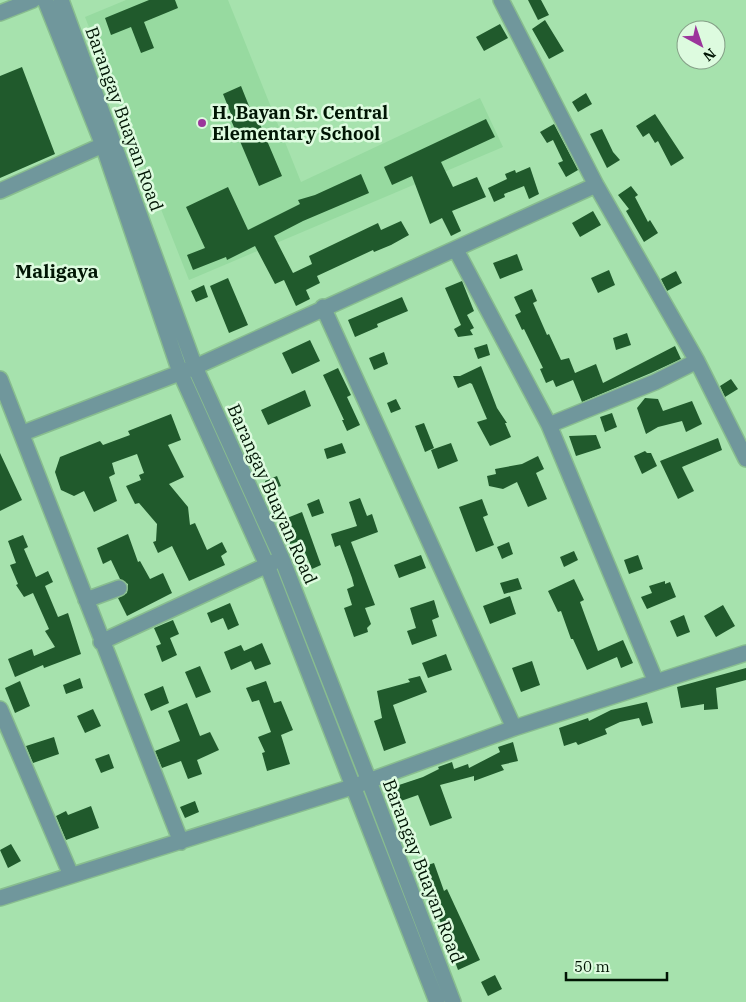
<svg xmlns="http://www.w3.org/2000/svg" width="746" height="1002" font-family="'IBM Plex Serif',serif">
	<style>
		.built { fill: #97daa0 }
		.building { fill: #205a2c }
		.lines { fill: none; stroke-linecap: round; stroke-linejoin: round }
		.minor-casing { stroke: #88bd8f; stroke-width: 18 }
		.minor { stroke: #70979c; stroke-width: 15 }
		.poi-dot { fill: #9b369b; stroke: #ddfbdf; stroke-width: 2 }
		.labels { text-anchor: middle; stroke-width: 5; stroke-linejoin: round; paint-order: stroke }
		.poi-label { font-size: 18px; font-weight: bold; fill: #011504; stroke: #ddfbdf; text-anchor: start }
		.street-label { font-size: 18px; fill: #011504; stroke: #ddfbdf }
		.neighbourhood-label { font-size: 19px; font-weight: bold; fill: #011504; stroke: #ddfbdf }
	</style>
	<rect width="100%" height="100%" fill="#a6e2ad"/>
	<!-- built -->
	<path class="built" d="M126,0h102l73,182 179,-84 23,49 -314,133 -104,-263z"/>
	<!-- building -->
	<path class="building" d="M149,0h26l3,8 -34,14 10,26 -13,5 -10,-26 -20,8 -6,-17z
		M528,0h13l8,15 -11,5z
		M545,20l19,31 -15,8 -17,-30z
		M500,24l8,14 -24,13 -8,-14z
		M22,67l33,87 -55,24v-102z
		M241,86l10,25 3,-1 28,66 -23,10 -28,-66 2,-1 -10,-25z
		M586,93l6,11 -14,8 -6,-10z
		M655,114l29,44 -13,8 -13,-25 -3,2 -6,-10 -6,4 -7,-11z
		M486,119l9,18 -54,25 12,25 24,-10 9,20 -34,14 9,20 -10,5 -9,-18 -12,6 -18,-48 -20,9 -8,-18z
		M554,124l24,46 -12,7 -8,-14 5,-2 -10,-21 -6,3 -7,-11z
		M602,129l11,23 7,8 -13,8 -17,-34z
		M530,167l9,27 -10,5 -5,-13 -20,8 1,3 -11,5 -6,-14 19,-9 -2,-5 10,-4 1,3z
		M361,174l8,19 -66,28 -29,15 19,37 19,-9 -3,-8 69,-33 3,7 20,-9 8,14 -18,10 -17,7 -1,-2 -56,26 3,7 -14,7 4,9 -14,7 -12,-26 -9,4 -20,-38 -28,14 -1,-3 -33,13 -6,-15 18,-7 -19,-41 42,-20 20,43 52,-26 -2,-4 17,-5z
		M631,186l7,9 -3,2 13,25 2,-2 8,13 -14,9 -18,-31 3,-2 -11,-14z
		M593,211l8,14 -21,12 -8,-14z
		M517,254l6,16 -23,9 -7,-16z
		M609,270l6,15 -17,8 -7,-15z
		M676,271l6,12 -15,8 -6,-12z
		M228,278l20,47 -19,8 -19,-47z
		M462,281l12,30 -7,4 7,13 -4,2 3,5 -15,2 -4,-8 7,-4 -16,-37z
		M204,285l4,12 -12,5 -5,-11z
		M532,289l5,12 -4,2 14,32 2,-1 12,26 8,-2 6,15 21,-9 7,19 72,-37 6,13 -30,14 -69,29 -9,-22 -17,7 -3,-7 -7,3 -6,-14 3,-1 -19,-39 -2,1 -7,-15 6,-3 -7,-15z
		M402,297l6,14 -31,13 1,3 -23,10 -7,-17z
		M627,333l4,12 -15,5 -3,-12z
		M310,340l10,21 -28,13 -10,-21z
		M487,344l3,11 -12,4 -4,-11z
		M384,352l4,12 -14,6 -5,-12z
		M481,366l16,42 10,15h-2l6,14 -21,9 -13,-24 10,-3 -15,-35 -2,-1 -12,5 -5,-12h7z
		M338,368l13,27 -4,2 13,28 -13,6 -5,-11h2l-21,-45z
		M731,379l7,10 -13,8 -5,-11z
		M305,390l6,16 -43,19 -7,-15z
		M645,398l13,1 5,12 29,-10 10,23 -16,8 -4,-11 -24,6 -12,7 -9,-26z
		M396,399l5,10 -10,4 -4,-10z
		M612,413l5,14 -12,5 -5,-15z
		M171,414l10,26 -13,5 16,32 -15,7 19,23 2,18 5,-2 12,27 15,-8 5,10 -6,4 4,9 -36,16 -17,-35 -14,7 -5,-11 3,-1 1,-17 -18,-21 -4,1 -9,-18 15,-6 -2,-5 5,-2 -7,-19 -25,9 3,11 -6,3 8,24 -23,11 -10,-21 -10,5 -13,-6 -6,-18 5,-15 40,-16 3,4 27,-10 -2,-4z
		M424,423l10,25 -9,4 -10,-26z
		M596,435l5,13 -25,8 -7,-20z
		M718,438l4,12 -40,17 12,24 -16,8 -18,-38z
		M342,443l4,10 -19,6 -3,-10z
		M451,443l7,18 -20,8 -7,-19z
		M645,451l2,2h4l6,13 -15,8 -8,-18z
		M0,453l22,47 -22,11z
		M538,456l6,13 -8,4 11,26 -19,8 -11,-25 -14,7 -14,-3 -2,-10 9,-2 -1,-5 27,-5z
		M277,476l4,10 -13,5 -3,-10z
		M360,498l7,18 5,-2 6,18 -27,10 24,63 -10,3 6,16 -4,4 1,4 -14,5 -10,-29 8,-3 -5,-16 7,-3 -2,-8 -12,-33 -5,2 -4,-13 26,-8 -8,-24z
		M319,499l5,14 -12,4 -5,-13z
		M482,499l6,16 -5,2 11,28 -18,7 -17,-45z
		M302,512l19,53 -9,4 -12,-28 -10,3 -8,-24z
		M128,534l10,28 2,-1 10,18 13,-6 9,20 -45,23 -9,-18 9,-5 1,-9 -8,-5 -9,-19 -8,4 -6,-16z
		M23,535l5,12 -4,2 12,28 12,-6 5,11 -8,4 13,31 10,-4 13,41 -37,14 -1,-3 -28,12 -7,-18 24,-10 2,7 21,-9 -10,-16 4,-2 -16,-36 -9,4 -8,-12 2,-1 -8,-19 6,-2 -8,-22z
		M509,542l4,12 -11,5 -5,-12z
		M574,551l4,9 -14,7 -4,-10z
		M421,555l5,13 -27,10 -5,-13z
		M638,555l5,14 -14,5 -5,-14z
		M518,578l4,11 -18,5 -4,-11z
		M574,579l10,21 -4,2 18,49 25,-11 10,23 -12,5 -4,-11 -30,13 -14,-31h-2l-10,-28 -3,1 -10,-21z
		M665,581v3l5,-2 6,15 -29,12 -6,-12 11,-4 -3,-7z
		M510,596l6,18 -26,10 -7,-18z
		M434,600l5,17 -7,3 5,16 -25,9 -5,-14 9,-3 -6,-20z
		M230,603l9,22 -11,5 -5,-12 -12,5 -4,-10z
		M723,605l12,21 -19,11 -12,-21z
		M684,615l6,17 -13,5 -7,-16z
		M173,620l6,14 -9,4 7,17 -15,7 -6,-16 5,-2 -7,-16z
		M262,643l9,21 -16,6 -4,-9 -20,9 -7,-18 17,-7 3,6z
		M446,654l6,16 -24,8 -6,-15z
		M532,661l8,24 -19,7 -9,-24z
		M200,666l11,26 -15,6 -11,-26z
		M746,668v12l-30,8 2,21 -14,1v-6l-23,4 -4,-21z
		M420,676l7,16 -34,13 13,38 -22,8 -10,-30 8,-3 -5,-27 33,-9 -2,-3z
		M80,678l3,10 -17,6 -3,-9z
		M20,681l10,25 -15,7 -10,-25z
		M266,681l8,22 7,-2 12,29 -12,5 9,29 -23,7 -5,-18 3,-1 -7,-15 13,-5 -12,-32 -7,2 -6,-14z
		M163,686l6,17 -18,8 -7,-17z
		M647,702l6,21 -11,3 -3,-8 -19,4 -15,7 2,5 -29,11 -2,-3 -12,4 -5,-18 29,-10 1,3 22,-11z
		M187,703l13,33 10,-4 9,18 -22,10 5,14 -14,5 -7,-18 -19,7 -7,-17 25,-10 -12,-30z
		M93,709l8,17 -16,7 -8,-17z
		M54,737l5,17 -26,9 -7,-17z
		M513,742l5,19 -17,4 3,5 -30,11v-5l-34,9 12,33 -22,8 -12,-31 -20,7 -5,-15 30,-10 16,-8 -1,-2 14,-5 2,7 14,-5 1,4 31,-16 -2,-5z
		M109,754l5,14 -13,5 -6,-14z
		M195,801l4,11 -14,6 -5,-11z
		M91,806l8,22 -33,12 -10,-24 10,-5 2,4z
		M11,844l10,17 -13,7 -8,-18z
		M434,863l10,28 3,-2 33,71 -22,10 -21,-57 -4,1 -18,-45z
		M495,975l7,14 -14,7 -7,-14z"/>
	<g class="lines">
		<!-- minor casing -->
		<g class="minor-casing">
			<path id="minor" d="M45,0l58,145 77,227 87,193 170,437
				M61,0l134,367 87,192 87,222 84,221
				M501,0l95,185 101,176 49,98
				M0,13l33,-13
				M0,191l103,-46
				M456,250l93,175 107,257
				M323,307l191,421
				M0,379l181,463
				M549,425l106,-43 42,-21
				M23,433l172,-66 401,-182
				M86,600l33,-12
				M101,642l175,-81
				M0,709l71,166
				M0,898l352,-111 162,-59 232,-75"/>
		</g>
		<!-- minor -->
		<use href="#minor" class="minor"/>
	</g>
	<!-- markers -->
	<circle class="poi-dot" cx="202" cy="123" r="5"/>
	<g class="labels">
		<!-- poi labels -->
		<g class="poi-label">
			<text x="212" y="119">H. Bayan Sr. Central<tspan x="212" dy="21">Elementary School</tspan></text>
		</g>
		<!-- street labels -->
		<g class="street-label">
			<text transform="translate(124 119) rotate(70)" y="6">Barangay Buayan Road</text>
			<text transform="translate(272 494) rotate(66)" y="6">Barangay Buayan Road</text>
			<text transform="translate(423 871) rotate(69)" y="6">Barangay Buayan Road</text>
		</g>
		<!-- neighbourhood labels -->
		<g class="neighbourhood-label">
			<text x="57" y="278">Maligaya</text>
		</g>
	</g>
	<!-- north arrow -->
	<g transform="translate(701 45) rotate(140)"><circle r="24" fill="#ddfbdf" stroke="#859f87"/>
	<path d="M0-4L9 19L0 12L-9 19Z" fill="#9b369b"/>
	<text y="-8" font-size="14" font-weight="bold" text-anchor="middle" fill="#011504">N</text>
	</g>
	<!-- scale -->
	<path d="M566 972v8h101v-8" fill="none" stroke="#011504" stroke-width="2.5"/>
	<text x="574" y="972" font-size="15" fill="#011504" stroke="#ddfbdf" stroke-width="4" paint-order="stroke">50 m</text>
</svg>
